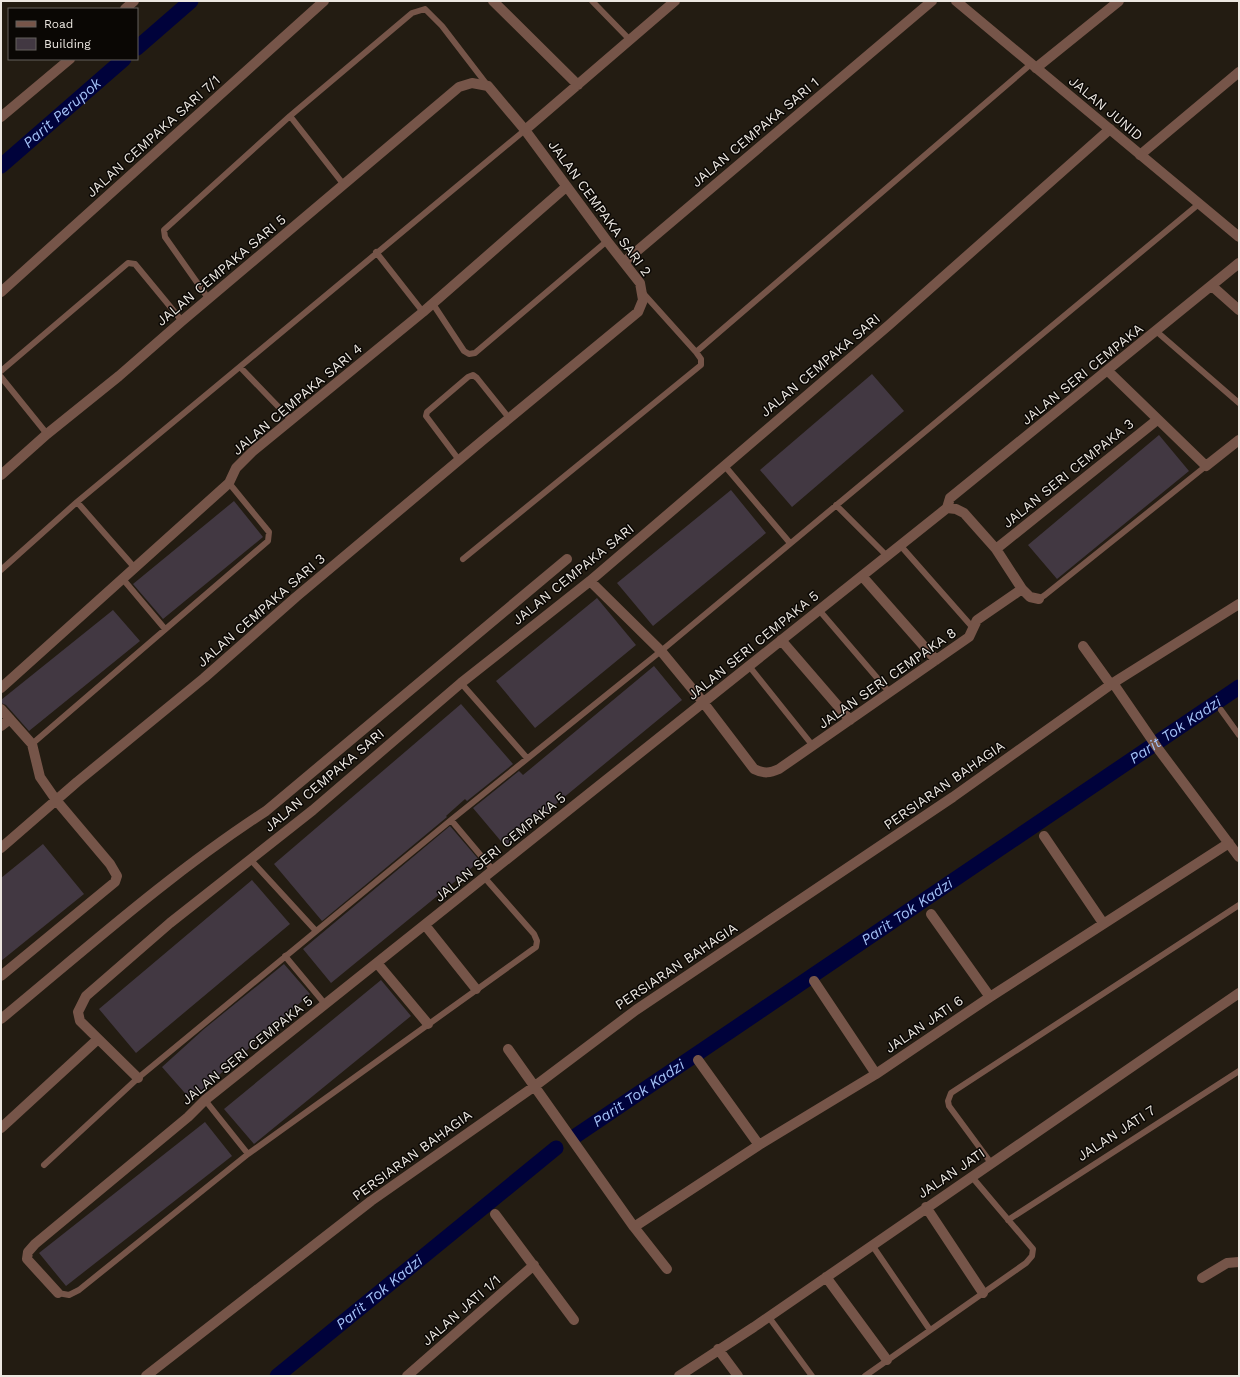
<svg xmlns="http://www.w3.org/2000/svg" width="1240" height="1377" font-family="'Work Sans',sans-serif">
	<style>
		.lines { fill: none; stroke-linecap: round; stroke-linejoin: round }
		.canal { stroke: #00023b; stroke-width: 15 }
		.building { fill: #423842 }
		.service { stroke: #765549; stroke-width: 6 }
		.minor { stroke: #765549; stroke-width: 10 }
		.tertiary { stroke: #765549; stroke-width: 10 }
		.labels { text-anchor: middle; stroke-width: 3; stroke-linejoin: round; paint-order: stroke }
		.street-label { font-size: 14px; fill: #ece7e1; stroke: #0a0704 }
		.water-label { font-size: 15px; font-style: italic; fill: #a3c1f6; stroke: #0a0704 }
	</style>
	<rect width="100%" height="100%" fill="#231c12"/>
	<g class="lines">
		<!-- canal -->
		<g class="canal">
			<path d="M137,48l54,-47"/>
			<path id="s1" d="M1,166l123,-107"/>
			<path id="s2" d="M574,1137l665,-450"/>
			<path id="s3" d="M277,1376l279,-228"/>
		</g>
	</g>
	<!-- building -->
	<path class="building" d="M872,374l32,37 -112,96 -32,-37z
		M1159,435l30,36 -132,108 -29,-34z
		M731,490l35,43 -113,93 -36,-43z
		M234,501l29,36 -100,82 -30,-35z
		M597,598l39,47 -101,83 -39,-47z
		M113,610l27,31 -111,90 -23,-26 -5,-2v-3z
		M654,666l28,34 -177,146 -32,-38 46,-37 4,4z
		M461,704l52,60 -46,37 -2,-2 -19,17 1,1 -125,104 -48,-57z
		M450,826l30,35 -149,122 -28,-34z
		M43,844l41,50 -83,67v-83z
		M252,880l38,44 -154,129 -37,-44z
		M284,964l26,30 -119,106 -29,-33 42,-38z
		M381,980l30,36 -157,128 -30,-35z
		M205,1122l27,34 -166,130 -27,-33z"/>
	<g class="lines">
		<!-- service -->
		<path class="service" d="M592,1l38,39
			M290,116l54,69
			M376,252l47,60
			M208,298l-43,-61 -1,-7 126,-114 122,-103 13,-4 17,17 46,60
			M433,304l31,47 5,3 6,-1 132,-112
			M1156,331l83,72
			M696,352l335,-288
			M240,367l52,54
			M1,371l127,-108 7,1 47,57
			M1,377l46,57
			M459,460l-33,-44 1,-4 41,-35 5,-2 4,3 32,40
			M724,465l66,78
			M77,502l57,65
			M836,505l51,51
			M900,545l74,84
			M463,559l238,-194v-6l-5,-7 -53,-59
			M1,570l76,-68 448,-372
			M122,578l43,51
			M1039,599l6,-4 161,-129
			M819,610l71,83
			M749,666l64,80
			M461,683l66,75
			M1221,710l18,25
			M32,744l236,-203 1,-9 -40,-49
			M451,820l42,50
			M250,859l66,72
			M285,956l40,48
			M205,1100l43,54
			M991,1163l-42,-57 -1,-5 3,-8 288,-188
			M44,1165l94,-87 313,-258 210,-169 539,-448
			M1008,1220l231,-149
			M872,1245l58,85
			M58,1293l11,2 10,-5 169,-136 288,-207 1,-6 -3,-7 -50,-57
			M768,1316l44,60
			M865,1376l161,-113 6,-7 1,-7 -61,-72"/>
		<!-- minor -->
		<path class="minor" d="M493,1l85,84
			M125,9l9,-8
			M1036,68l83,-67
			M1,117l69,-58
			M525,130l150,-129
			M1140,155l99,-83
			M624,262l308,-261
			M1212,286l27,24
			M1,292l323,-291
			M1108,371l98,95 33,-26
			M1,475l46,-41 72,-58 63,-55 277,-234 13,-4 16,3 37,44 82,111 33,42 3,17 -5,12 -155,128 -187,157 -92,81 -127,104 -76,66
			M947,508l3,-10 289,-235
			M996,549l161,-129
			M862,576l74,84
			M590,581l71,70 42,51 51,67c10,5 16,4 25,0l190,-132 8,-17 45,-31
			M781,640l69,80
			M1083,646l28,39
			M1113,683l46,67 80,107
			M1,688l228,-205 7,-15 16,-16 171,-140 143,-125
			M1,709l31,35 8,33 16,23 54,64 7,12 -2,6 -114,94
			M1,726l9,-7
			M1044,836l59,87
			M931,914l59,83
			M425,925l51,64
			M377,963l51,61
			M814,981l62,93
			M1,1019c86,-71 171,-147 265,-208l301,-252
			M508,1049l126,178 33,42
			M698,1060l61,85
			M138,1078l-58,-57 -2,-9 8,-16 84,-73 143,-113 148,-127 129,-102 299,-256 221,-196
			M1,1128l97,-89
			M926,1207l57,86
			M495,1214l79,106
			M634,1227l125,-82 117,-71 114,-77 239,-154
			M826,1277l61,83
			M1202,1278l25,-15 12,-1
			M58,1293l-31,-34 1,-7 7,-8 153,-127 17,-17 742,-592 9,1 8,4 32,36 26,40 8,8 9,2
			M718,1349l20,27
			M146,1376l225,-175 164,-115 101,-76 317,-213 160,-114 126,-79
			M407,1376l127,-111
			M679,1376l75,-49 485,-334"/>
		<!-- tertiary -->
		<path class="tertiary" d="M956,1l283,236"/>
	</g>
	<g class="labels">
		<!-- street labels -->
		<g class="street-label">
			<text transform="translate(1106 108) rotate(40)" y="5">JALAN JUNID</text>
			<text transform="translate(755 132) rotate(-40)" y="5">JALAN CEMPAKA SARI 1</text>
			<text transform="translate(153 136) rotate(-42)" y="5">JALAN CEMPAKA SARI 7/1</text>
			<text transform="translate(600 208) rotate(54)" y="5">JALAN CEMPAKA SARI 2</text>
			<text transform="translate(221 270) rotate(-40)" y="5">JALAN CEMPAKA SARI 5</text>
			<text transform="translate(820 365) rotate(-40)" y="5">JALAN CEMPAKA SARI</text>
			<text transform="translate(1082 374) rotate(-39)" y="5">JALAN SERI CEMPAKA</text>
			<text transform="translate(297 399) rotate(-40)" y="5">JALAN CEMPAKA SARI 4</text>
			<text transform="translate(1068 473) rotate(-39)" y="5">JALAN SERI CEMPAKA 3</text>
			<text transform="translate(573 574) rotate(-39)" y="5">JALAN CEMPAKA SARI</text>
			<text transform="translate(261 610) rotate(-41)" y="5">JALAN CEMPAKA SARI 3</text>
			<text transform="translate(753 645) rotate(-39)" y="5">JALAN SERI CEMPAKA 5</text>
			<text transform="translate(887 678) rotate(-35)" y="5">JALAN SERI CEMPAKA 8</text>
			<text transform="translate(324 780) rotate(-40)" y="5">JALAN CEMPAKA SARI</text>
			<text transform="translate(944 785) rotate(-35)" y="5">PERSIARAN BAHAGIA</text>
			<text transform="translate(500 847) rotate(-39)" y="5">JALAN SERI CEMPAKA 5</text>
			<text transform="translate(676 966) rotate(-34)" y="5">PERSIARAN BAHAGIA</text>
			<text transform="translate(924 1024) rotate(-34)" y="5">JALAN JATI 6</text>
			<text transform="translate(247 1050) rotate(-39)" y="5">JALAN SERI CEMPAKA 5</text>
			<text transform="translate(1116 1133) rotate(-33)" y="5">JALAN JATI 7</text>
			<text transform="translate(412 1155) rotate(-36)" y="5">PERSIARAN BAHAGIA</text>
			<text transform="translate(951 1173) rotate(-34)" y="5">JALAN JATI</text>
			<text transform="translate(461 1310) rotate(-41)" y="5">JALAN JATI 1/1</text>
		</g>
		<!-- water labels -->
		<g class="water-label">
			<text dy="5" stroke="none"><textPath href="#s1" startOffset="81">Parit Perupok</textPath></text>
			<text dy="5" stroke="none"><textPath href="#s2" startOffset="726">Parit Tok Kadzi</textPath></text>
			<text dy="5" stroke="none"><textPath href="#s2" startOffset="402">Parit Tok Kadzi</textPath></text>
			<text dy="5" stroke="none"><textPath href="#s2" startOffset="78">Parit Tok Kadzi</textPath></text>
			<text dy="5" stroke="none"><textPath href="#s3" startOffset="132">Parit Tok Kadzi</textPath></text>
		</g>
	</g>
	<!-- border -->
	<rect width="1240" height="1377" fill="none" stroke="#ece7e1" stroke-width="4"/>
	<!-- legend -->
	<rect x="8" y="8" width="130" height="52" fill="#0a0704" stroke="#64615c"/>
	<rect x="16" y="21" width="20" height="6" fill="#765549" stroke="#64615c"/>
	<text x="44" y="28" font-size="12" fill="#ece7e1">Road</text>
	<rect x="16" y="38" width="20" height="12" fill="#423842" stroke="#64615c"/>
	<text x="44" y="48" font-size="12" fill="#ece7e1">Building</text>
</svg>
